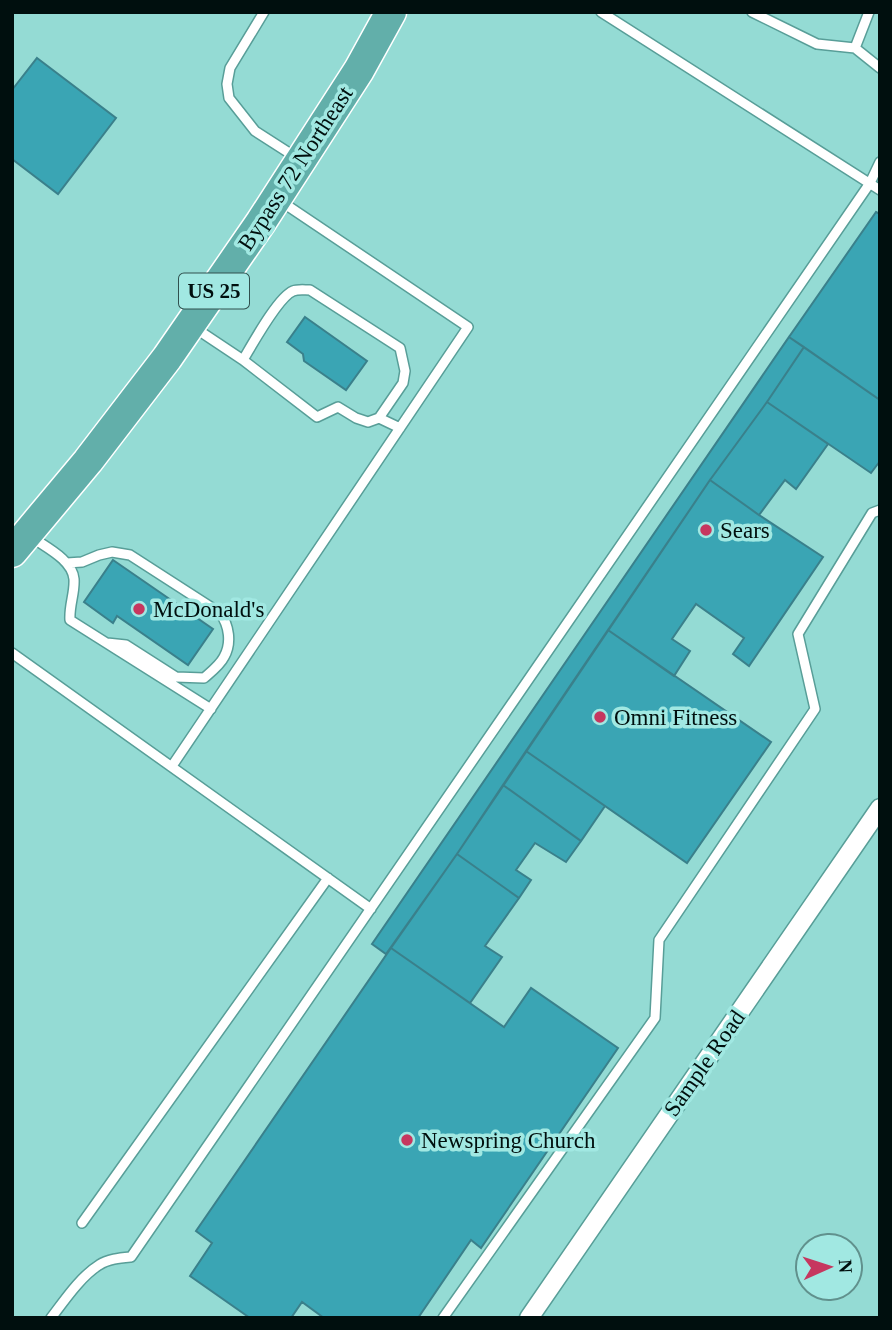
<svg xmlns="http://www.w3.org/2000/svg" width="892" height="1330" font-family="Georgia,serif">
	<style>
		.building { fill: #3aa5b4; stroke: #3a808b; stroke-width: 2 }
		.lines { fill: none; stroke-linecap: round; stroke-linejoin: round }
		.service-casing { stroke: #589e98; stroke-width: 12 }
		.minor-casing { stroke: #589e98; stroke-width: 21 }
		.trunk-casing { stroke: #fff; stroke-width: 33 }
		.service { stroke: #fff; stroke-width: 9 }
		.minor { stroke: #fff; stroke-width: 18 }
		.trunk { stroke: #62afaa; stroke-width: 30 }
		.poi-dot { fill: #c6375f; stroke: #a1e8e2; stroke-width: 2.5 }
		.labels { text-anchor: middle; stroke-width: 7; stroke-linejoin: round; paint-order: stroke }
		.shield { fill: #a1e8e2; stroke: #30504e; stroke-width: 2 }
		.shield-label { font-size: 21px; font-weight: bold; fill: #000f0e }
		.street-label { font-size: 23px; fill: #000f0e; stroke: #a1e8e2 }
		.poi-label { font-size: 23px; fill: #000f0e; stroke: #a1e8e2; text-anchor: start }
	</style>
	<rect width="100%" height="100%" fill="#94dbd4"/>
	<!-- building -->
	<path class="building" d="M37,58l79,60 -58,76 -46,-35v-69z
		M876,212l4,2v186l-91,-63z
		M305,317l62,44 -21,29 -42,-29 -1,-7 -16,-12z
		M789,337l15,10 -37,55 -57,78 -253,374 -71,100 -14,-10z
		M804,347l76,53v61l-9,12 -104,-71z
		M767,402l61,42 -32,45 -11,-9 -26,35 -49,-35z
		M710,480l49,35 64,42 -74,109 -16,-12 11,-16 -48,-34 -24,35 18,12 -16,25 -66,-46z
		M113,560l100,69 -25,36 -71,-49 -4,7 -29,-21z
		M608,630l163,112 -84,121 -161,-112z
		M526,751l79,55 -24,35 -78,-56z
		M503,785l78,56 -15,21 -31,-19 -19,27 15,10 -12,18 -62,-44z
		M457,854l62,44 -34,48 17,11 -32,46 -79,-55z
		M391,948l113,79 27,-39 87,60 -137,200 -10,-8 -53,78h-94l-22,-16 -11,16h-41l-60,-42 22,-33 -16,-12z"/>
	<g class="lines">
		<!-- service casing -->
		<g class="service-casing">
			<path id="service" d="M264,12l-34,56 -3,16 2,14 26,33 42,27
				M601,12l279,178
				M752,12l65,32 38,4
				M869,12l-14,36 25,20
				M195,328l48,32c9,-15 35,-63 50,-69 5,-2 11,-1 17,-1l90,58 5,23 -2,12 -24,35 21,10
				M243,360l74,57 21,-10 18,11 12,4 11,-4
				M30,536c15,11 42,23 44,43 1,14 -5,26 -4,41l141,89
				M67,563l15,-1 17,-7 13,-3 18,3 90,58c9,12 12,30 4,44 -4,8 -13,15 -20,21l-28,-1 -50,-32 -19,-2
				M12,653l359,256
				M172,766l296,-439 -189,-127
				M82,1223l246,-345
				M51,1318c13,-17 30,-42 48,-53 9,-6 21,-7 32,-8l739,-1074 10,-21
				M443,1318l212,-300 4,-78 156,-231 -17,-75 74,-121 8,-3"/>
		</g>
		<!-- minor casing -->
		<g class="minor-casing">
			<path id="minor" d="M529,1318l351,-510"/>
		</g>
		<!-- trunk casing -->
		<g class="trunk-casing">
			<path id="trunk" d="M12,552l76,-91 79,-103 94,-136 98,-152 32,-58"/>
		</g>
		<!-- service -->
		<use href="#service" class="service"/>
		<!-- minor -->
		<use href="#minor" class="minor"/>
		<!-- trunk -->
		<use href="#trunk" class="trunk"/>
	</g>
	<!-- markers -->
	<g class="poi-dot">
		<circle cx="706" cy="530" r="7"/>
		<circle cx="139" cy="609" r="7"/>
		<circle cx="600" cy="717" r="7"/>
		<circle cx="407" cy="1140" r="7"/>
	</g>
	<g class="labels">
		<!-- shield labels -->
		<rect class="shield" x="179" y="273.5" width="70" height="35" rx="5"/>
		<g class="shield-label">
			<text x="214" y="298">US 25</text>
		</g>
		<!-- street labels -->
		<g class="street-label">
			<text transform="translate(295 168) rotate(-57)" y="8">Bypass 72 Northeast</text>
			<text transform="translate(704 1063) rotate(-55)" y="8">Sample Road</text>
		</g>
		<!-- poi labels -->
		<g class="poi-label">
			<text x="720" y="538">Sears</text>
			<text x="153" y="617">McDonald's</text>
			<text x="614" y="725">Omni Fitness</text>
			<text x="421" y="1148">Newspring Church</text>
		</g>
	</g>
	<!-- border -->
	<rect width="892" height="1330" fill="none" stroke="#000f0e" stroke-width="28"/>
	<!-- north arrow -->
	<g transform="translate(829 1267) rotate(87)"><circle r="33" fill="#a1e8e2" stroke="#61918d" stroke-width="2"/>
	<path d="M0-5L12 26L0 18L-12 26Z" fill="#c6375f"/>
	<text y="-10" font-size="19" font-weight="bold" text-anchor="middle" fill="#000f0e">N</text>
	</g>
</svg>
